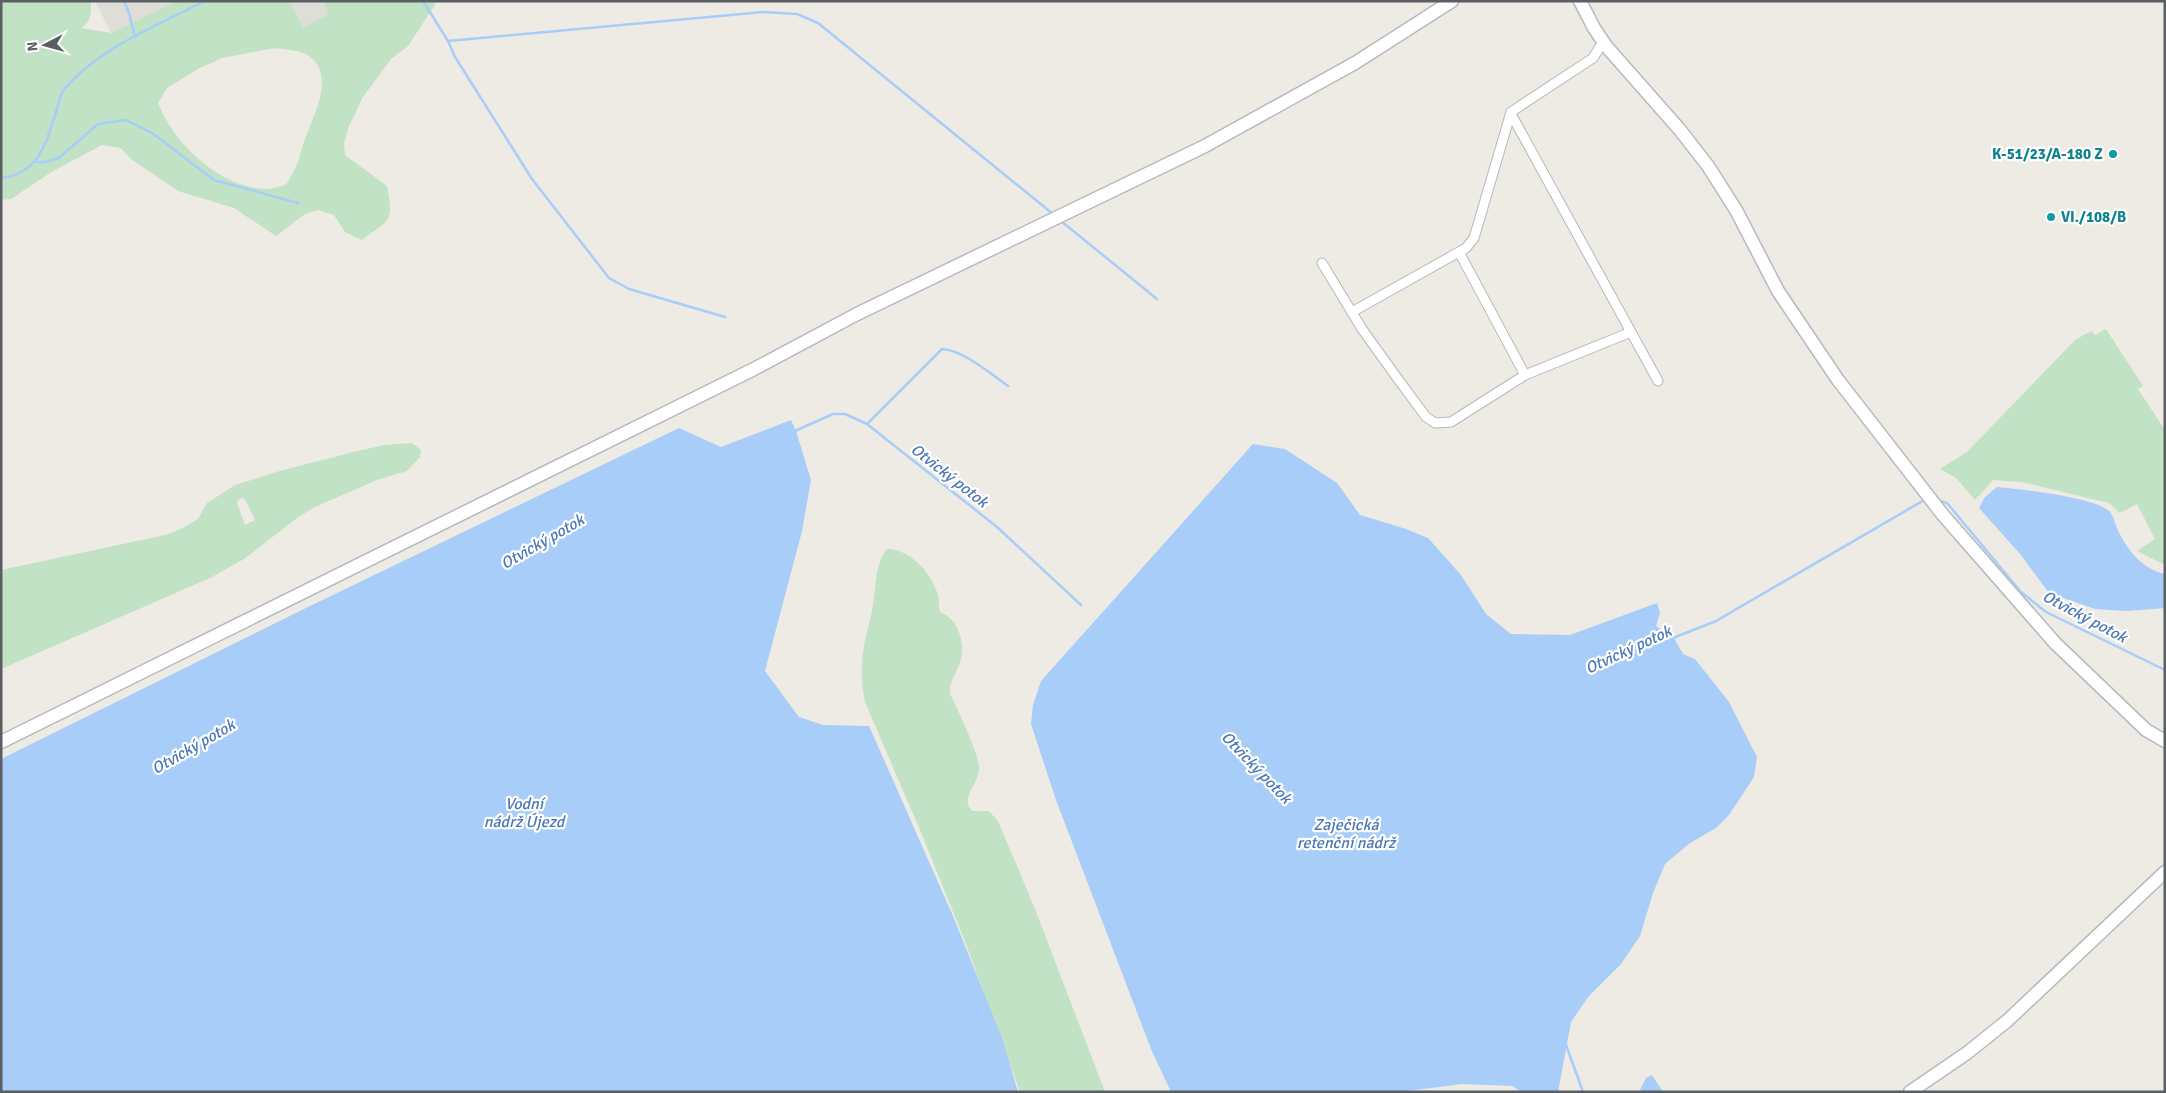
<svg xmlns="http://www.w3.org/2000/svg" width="2166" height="1093" font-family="Signika,sans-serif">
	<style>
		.industrial { fill: #deddd7 }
		.green { fill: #c1e2c4; fill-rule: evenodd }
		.water { fill: #a7cdf8 }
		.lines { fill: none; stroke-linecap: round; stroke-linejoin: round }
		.stream { stroke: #a7cdf8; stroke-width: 2.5 }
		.street-casing { stroke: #b5b8bc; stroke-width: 11 }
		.secondary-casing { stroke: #b6b9be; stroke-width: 15 }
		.street { stroke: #fff; stroke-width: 9 }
		.secondary { stroke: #fff; stroke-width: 12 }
		.culture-dot { fill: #0f9aa8; stroke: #fff; stroke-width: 2 }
		.labels { text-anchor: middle; stroke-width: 4.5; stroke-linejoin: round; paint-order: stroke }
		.culture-label { font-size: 15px; font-weight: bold; fill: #0d838f; stroke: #fff; text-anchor: end }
		.water-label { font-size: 16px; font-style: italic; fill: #4c77b9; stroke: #fff }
	</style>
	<rect width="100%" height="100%" fill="#edebe3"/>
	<!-- industrial -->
	<path class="industrial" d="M95,1h82l-66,32z
		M290,1h33l6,13 -26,13z"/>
	<!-- green -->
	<path class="green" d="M1,1h90c0,12 0,20 -9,27l29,5 66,-32h113l13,26 26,-13 -6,-13h112v4l-27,41 -17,13 -28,38 -14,29 -5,17 1,12 42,31c7,37 3,33 -25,54l-17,-8 -11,-17 -16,-5 -13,4 -29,22 -42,-28 -56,-17 -47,-32 -10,-11 -19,-3 -49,26 -42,28 -10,1zM275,48c11,2 25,2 34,8 28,20 3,62 -5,86 -3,7 -4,15 -7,22 -3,7 -7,14 -11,21 -6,1 -13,4 -19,4 -47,-1 -93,-45 -109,-86l9,-15 31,-19 24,-11z
		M2106,329l37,57 -5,3 27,41v135l-28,-14 18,-12 -18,-35 -17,9 -11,-10 -87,-21 -29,-2 -18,20 -19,-22 -16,-9 27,-17 108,-112 16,-9 4,4z
		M412,443l9,7 -1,7 -13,14 -30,9 -62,27 -18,11 -53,41 -34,19 -209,91v-99l164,-35 14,-5 19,-11 9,-16 28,-18 48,-15 75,-19 26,-6zM243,498l3,3 9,19 -10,5 -8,-22 2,-4z
		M887,549c23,0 43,23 50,43 3,7 1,13 3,20 19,7 27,34 19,53 -4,11 -10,16 -9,29 7,14 29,60 29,74 0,17 -20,29 -7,43h17l9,10 37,88 70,183h-85l-54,-148 -46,-114 -55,-128c-5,-23 -4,-47 2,-70 2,-9 5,-18 6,-27 3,-18 2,-41 14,-56z"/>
	<!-- water -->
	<path class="water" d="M791,420l5,11 15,49 -9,51 -37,140 34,46 24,8 46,1 84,190 49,122 16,54h-1017v-333l307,-152 371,-179 42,19z
		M1253,444l32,5 52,34 23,32 46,14 22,9 33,37 25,39 25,20 59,1 87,-32 3,10 -4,13 18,12 9,16 12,5 34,43 28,55 -3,20 -25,38 -13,13 -26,15 -25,21 -12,29 -13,43 -19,28 -33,33 -17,25 -13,70h-37l-9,-6 -50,-2 -63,8h-228l-20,-43 -95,-249 -25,-76 2,-19 8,-24z
		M1997,487c21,2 97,10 112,24 4,3 6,12 8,17 9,21 25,41 48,46v34l-38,3 -32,-2 -46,-16 -28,-38 -42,-47 6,-11z
		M1652,1075l11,17h-24l7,-14z"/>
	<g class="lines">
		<!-- stream -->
		<path class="stream" d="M124,1l5,12 6,24
			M423,1l25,40 315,-29 34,2 21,9 235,191
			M448,41l7,16 77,122 77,99 20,11 96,28
			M34,162h11l14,-4 39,-34 28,-4 26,13 62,47 84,23
			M1,178c39,-4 46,-38 56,-69 2,-6 3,-13 6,-18 33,-42 96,-66 142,-90
			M1061,221l96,78
			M867,424l75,-75c21,1 49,25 66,37
			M795,431l38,-17h12l22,10 130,103 84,78
			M1939,501l8,2 74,89 25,20 119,58
			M1673,638l43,-17 210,-122
			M1565,1042l18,50"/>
		<!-- street casing -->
		<g class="street-casing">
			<path id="street" d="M1511,114l147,267
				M1459,252l66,123
				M1322,263l40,66 33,46 31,42 9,6 16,-1 74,-47 106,-43
				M1352,312l114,-64 8,-10 37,-126 82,-54 10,-16"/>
		</g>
		<!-- secondary casing -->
		<g class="secondary-casing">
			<path id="secondary" d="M1580,1l14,27 12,18 74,84 28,36 28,44 42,81 60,89 105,135 112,128 91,87 19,11
				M1,742l753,-373 103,-55 348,-168 150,-83 97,-62
				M1910,1092l57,-39 40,-32 158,-149"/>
		</g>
		<!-- street -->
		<use href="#street" class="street"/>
		<!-- secondary -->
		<use href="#secondary" class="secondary"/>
	</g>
	<!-- markers -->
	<g class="culture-dot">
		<circle cx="2113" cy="154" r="5"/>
		<circle cx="2051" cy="217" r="5"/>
	</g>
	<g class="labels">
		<!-- culture labels -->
		<g class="culture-label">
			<text x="2103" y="159">K-51/23/A-180 Z</text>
			<text x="2061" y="222" text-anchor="start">VI./108/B</text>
		</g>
		<!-- water labels -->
		<g class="water-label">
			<text transform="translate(950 475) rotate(38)" y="6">Otvický potok</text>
			<text transform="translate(542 541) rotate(-30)" y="6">Otvický potok</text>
			<text transform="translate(2085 616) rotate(28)" y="6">Otvický potok</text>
			<text transform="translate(1628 649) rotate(-25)" y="6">Otvický potok</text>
			<text transform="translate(193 746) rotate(-30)" y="6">Otvický potok</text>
			<text transform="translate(1257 767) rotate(46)" y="6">Otvický potok</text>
			<text x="524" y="809">Vodní<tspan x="524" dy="18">nádrž Újezd</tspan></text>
			<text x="1346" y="830">Zaječická<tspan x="1346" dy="18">retenční nádrž</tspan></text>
		</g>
	</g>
	<!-- border -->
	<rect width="2166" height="1093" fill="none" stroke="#5b5e62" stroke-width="5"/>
	<!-- north arrow -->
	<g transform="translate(45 45) rotate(264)" stroke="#ffffff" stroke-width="4" paint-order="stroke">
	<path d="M0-4L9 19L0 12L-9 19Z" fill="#5b5e62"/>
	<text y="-8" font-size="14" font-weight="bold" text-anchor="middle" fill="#5b5e62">N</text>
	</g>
</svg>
